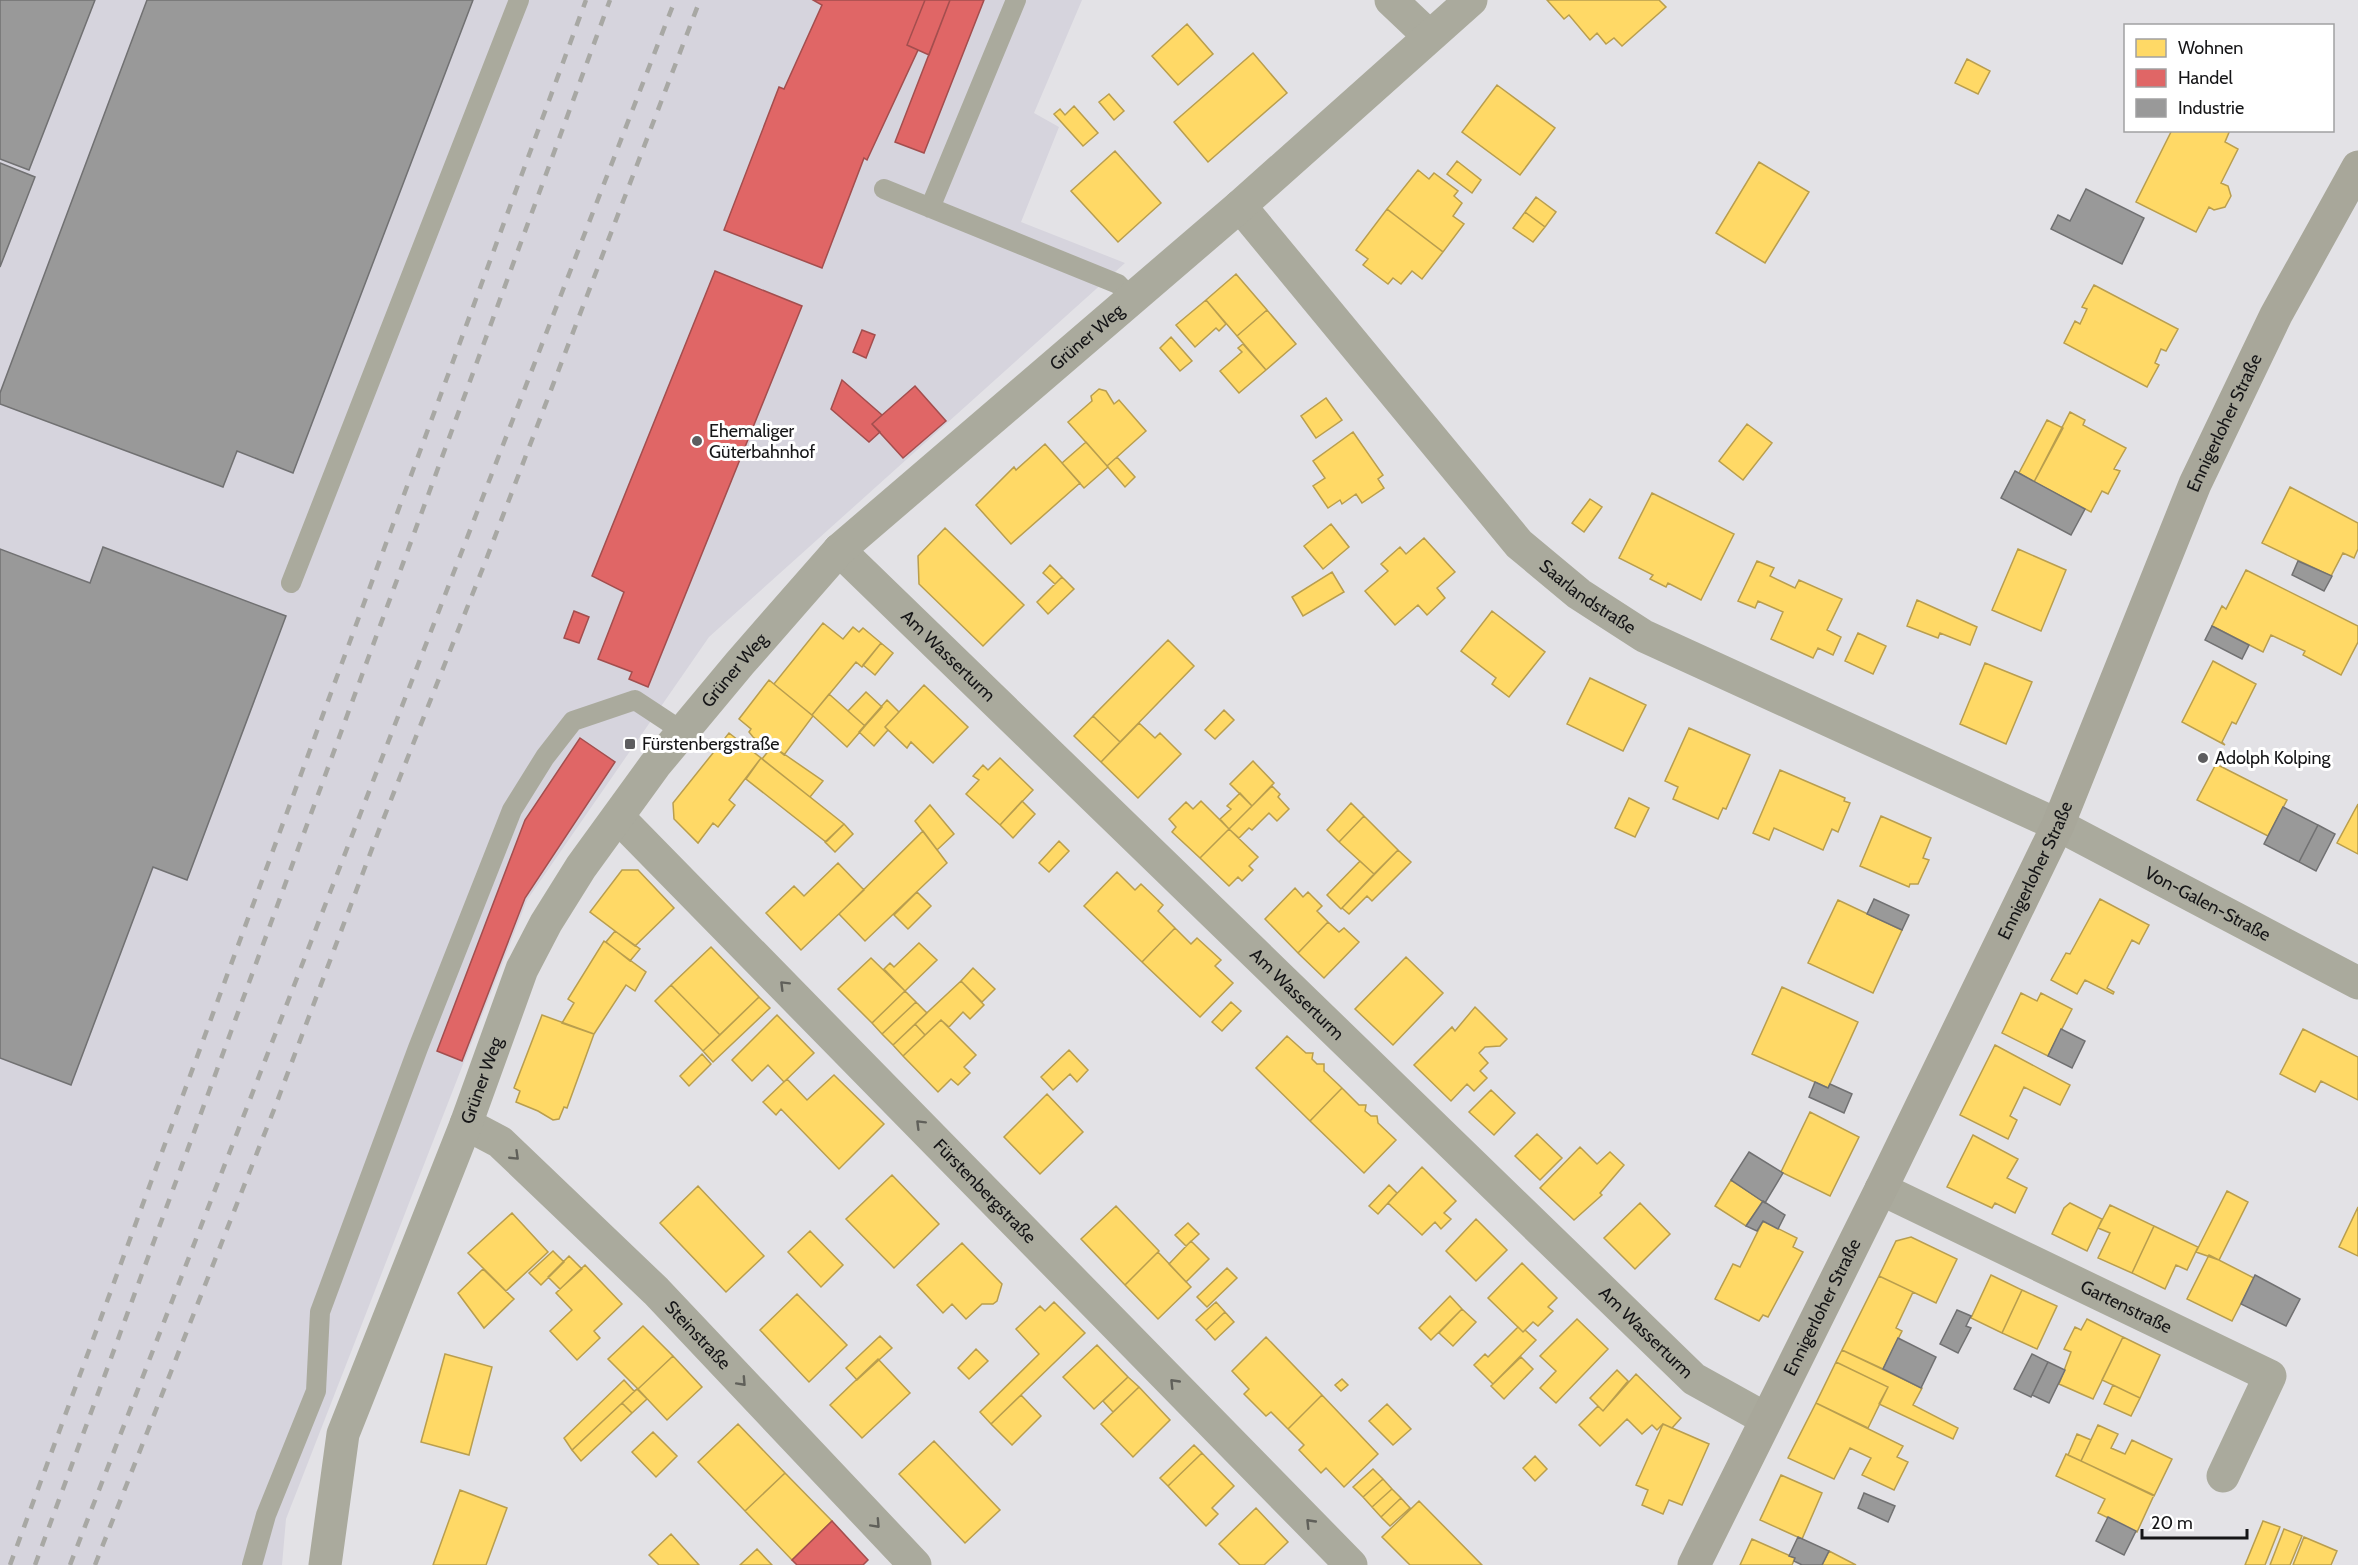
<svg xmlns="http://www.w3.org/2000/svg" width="2358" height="1565" font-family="Cabin,sans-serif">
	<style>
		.built { fill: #d6d4dd }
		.homes { fill: #ffd966; stroke: #b99e4e; stroke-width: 1.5 }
		.shops { fill: #e06666; stroke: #a34e4e; stroke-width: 1.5 }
		.industry { fill: #999; stroke: #717172; stroke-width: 1.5 }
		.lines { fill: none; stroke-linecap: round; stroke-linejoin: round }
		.service { stroke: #aaaa9d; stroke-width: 20 }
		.minor { stroke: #aaaa9d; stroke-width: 33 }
		.secondary { stroke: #a8a79a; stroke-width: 33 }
		.rail { stroke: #a8a8a4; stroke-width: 4.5; stroke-dasharray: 10 10; stroke-linecap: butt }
		.oneway { stroke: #60605a }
		.poi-dot { fill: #5d5d5f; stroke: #fff; stroke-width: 2 }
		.labels { text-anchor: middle; stroke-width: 6; stroke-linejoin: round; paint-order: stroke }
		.street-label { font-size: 18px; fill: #151517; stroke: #fff }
		.poi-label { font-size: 18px; fill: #151517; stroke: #fff; text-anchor: start }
	</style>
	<rect width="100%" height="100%" fill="#e3e2e6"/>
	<!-- built -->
	<path class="built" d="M0,0h1082l-48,113 25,14 -38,95 104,41 -416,374 -182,263 -241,619 -4,46h-282z"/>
	<!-- homes -->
	<path class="homes" d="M1547,0h112l7,7 -44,39 -8,-8 -8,6 -9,-11 -7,7 -21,-25 -5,4z
		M1187,24l26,30 -35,31 -26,-29z
		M1253,53l34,40 -79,69 -34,-40z
		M1967,59l23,12 -12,23 -23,-11z
		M1497,85l58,43 -35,47 -58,-43z
		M1109,94l15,17 -10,9 -15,-18z
		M1074,106l24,27 -15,13 -29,-32 6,-5 5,6z
		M2172,130h58l-5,12 13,7 -17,34 7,3 3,10 -6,11 -11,3 -5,-3 -13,25 -60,-30z
		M1115,151l46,52 -43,39 -47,-51z
		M1457,161l24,19 -9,13 -25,-19z
		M1759,162l50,30 -44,71 -49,-30z
		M1418,170l11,9 5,-6 24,18 -4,5 8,7 -9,13 11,8 -21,28 -56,-43z
		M1536,197l20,15 -11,15 -20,-15z
		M1387,209l56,43 -21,27 -10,-8 -11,13 -8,-6 -5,6 -25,-19 5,-6 -12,-9z
		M1525,212l20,15 -12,15 -20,-14z
		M1236,274l31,36 -30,26 -31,-36z
		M2094,285l84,44 -12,22 -5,-2 -6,14 4,2 -12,22 -83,-44 11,-22 5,3 7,-15 -5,-2z
		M1206,300l20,24 -7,7 -3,-3 -21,19 -19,-22z
		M1267,310l29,34 -30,26 -29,-34z
		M1171,337l21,24 -12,10 -20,-23z
		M1243,344l23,26 -27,23 -19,-22 22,-19 -4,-4z
		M1099,389l7,2 8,13 5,-4 27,31 -39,35 -39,-44 24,-21 -1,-5z
		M1326,398l16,22 -26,18 -15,-22z
		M2070,412l15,8 -2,5 43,23 -12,21 6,2 -12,23 -6,-3 -11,21 -57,-30z
		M2047,420l16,8 -29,54 -15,-9z
		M1747,424l25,19 -29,37 -24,-19z
		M1353,432l30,43 -5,4 6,9 -22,15 -6,-9 -14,10 -2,-4 -12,8 -15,-22 12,-8 -12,-17z
		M1086,442l22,25 -24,21 -22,-25z
		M1045,444l35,39 -69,61 -35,-39 38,-38 2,3z
		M1117,457l18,20 -10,10 -18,-21z
		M2290,487l68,36v26l-4,9 -11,-5 -12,23 -69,-33z
		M1652,493l82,41 -33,66 -33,-17 -2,4 -16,-8 3,-4 -34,-17z
		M1590,499l12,8 -18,25 -12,-9z
		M1331,524l18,23 -26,22 -19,-23z
		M945,528l79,77 -41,41 -64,-62 -1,-28z
		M1424,538l31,34 -18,16 8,10 -18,17 -9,-10 -23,20 -30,-34 23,-20 -7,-7 19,-17 6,7z
		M2018,549l48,21 -25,61 -49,-21z
		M1757,561l17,7 -4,8 25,12 4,-8 43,19 -15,31 14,7 -8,18 -15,-7 -5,10 -42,-19 12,-27 -25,-11 -3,7 -17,-7z
		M1050,565l12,12 -7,7 -12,-11z
		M2246,570l112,56v16l-17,33 -38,-20 2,-4 -34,-16 -8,17 -51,-26 10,-20 4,3z
		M1332,572l12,20 -41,24 -11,-19z
		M1062,577l12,12 -26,25 -11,-12z
		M1917,600l60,27 -7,18 -30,-12 -2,5 -31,-12z
		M1492,611l53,41 -36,45 -17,-13 4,-6 -35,-27z
		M823,623l20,16 10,-12 6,5 4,-4 18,15 -19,24 -6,-5 -44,53 -43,-35 5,4z
		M1858,633l28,13 -13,28 -28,-13z
		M1168,640l26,26 -74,76 -27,-26z
		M881,643l12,10 -18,22 -12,-10z
		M2213,661l43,23 -20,40 -4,-2 -10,20 3,3 -43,-23z
		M1985,663l47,19 -26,62 -46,-20z
		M1590,678l56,27 -23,46 -56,-27z
		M769,680l44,36 -29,39 -10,-8 -2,3 -19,-13 -4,-5 2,-3 -12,-10z
		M924,685l44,42 -35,36 -22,-21 -4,6 -22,-21z
		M866,692l16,15 -17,19 -17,-15z
		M829,694l36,32 -18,21 -35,-32z
		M887,700l12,12 -14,15 3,3 -14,16 -15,-14z
		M1224,710l10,10 -19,19 -10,-9z
		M1093,716l27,26 -19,20 -27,-26z
		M1139,723l16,15 5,-5 21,21 -43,44 -37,-36z
		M1689,728l61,27 -24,54 -3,-1 -5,11 -45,-20 5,-12 -13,-6z
		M729,733l32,25 -32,42 6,5 -17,22 -5,-4 -15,20 -24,-24 -1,-16z
		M774,747l49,34 -13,16 -48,-38 8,-10 2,1z
		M761,758l83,66 -18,18 -80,-63z
		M1000,758l33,32 -33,35 -34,-31 13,-14 -6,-4 10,-11 5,5z
		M1253,761l21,22 -22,23 -22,-22z
		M2216,764l71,36 -19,36 -71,-36z
		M1780,770l65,28 -1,3 6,2 -12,29 -6,-3 -9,21 -49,-22 -5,12 -16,-7z
		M1272,786l8,8 -2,3 11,12 -12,12 -8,-8 -17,17 -3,-2 -10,10 -10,-9z
		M1240,793l12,13 -23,23 -9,-10 11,-10 -4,-3z
		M1629,798l20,10 -14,29 -20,-9z
		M1022,801l13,13 -22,24 -13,-13z
		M1201,801l28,28 -29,29 -28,-26 4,-5 -7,-8 17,-17 7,7z
		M1351,803l13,13 -25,26 -12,-12z
		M2358,804v50l-21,-11z
		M930,805l24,29 -17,16 -22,-29z
		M1364,816l34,34 -24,24 -35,-32z
		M1881,816l50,22 -8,20 6,2 -11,24h-8l-1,3 -49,-21z
		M844,824l9,10 -18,18 -10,-10z
		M1229,829l29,28 -9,9 4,4 -11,11 -4,-4 -9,9 -29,-28z
		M923,831l24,32 -82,78 -26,-27z
		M1059,841l10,10 -20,21 -10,-9z
		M1398,850l13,12 -39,39 -5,-5 -18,18 -7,-6z
		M1360,861l14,13 -33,35 -14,-14z
		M838,863l26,27 -63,60 -35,-37 28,-27 10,10z
		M622,870h16l36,38 -39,38 -45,-34z
		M1117,872l18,18 6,-6 22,21 -5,6 17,17 -33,34 -58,-56z
		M1295,888l8,9 5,-5 14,14 -5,5 11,11 -30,31 -33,-34z
		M917,892l14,14 -23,23 -14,-14z
		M2100,899l49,26 -10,19 -7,-4 -25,48 7,4 -1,2 -28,-14 -8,14 -26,-14 15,-27 4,1z
		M1838,900l64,30 -29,63 -65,-30z
		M1328,922l11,10 5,-4 15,14 -35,36 -26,-25z
		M1175,928l16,16 6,-6 24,22 -6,6 18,17 -33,34 -58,-55z
		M615,931l25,18 -10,12 -24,-19z
		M604,941l42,31 -11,19 -9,-6 -32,49 -32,-11 12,-20 -6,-4z
		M919,943l18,17 -32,31 -21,-22 6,-6 4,4z
		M711,947l48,50 -39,38 -49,-50z
		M1406,957l37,36 -50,52 -38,-36z
		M871,958l34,33 -33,32 -34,-34z
		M973,968l22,21 -13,13 -21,-21z
		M961,981l23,24 -14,14 -7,-7 -14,15 -8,-7 -16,15 -10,-11z
		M671,985l49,50 -17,16 -48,-50z
		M1782,987l76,35 -30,66 -76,-34z
		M905,991l11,11 -34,32 -10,-11z
		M2021,993l16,8 4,-8 31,16 -24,47 -46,-23z
		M759,997l11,11 -57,54 -10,-11z
		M916,1002l11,11 -34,32 -11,-11z
		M1231,1002l10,9 -19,20 -10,-9z
		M1475,1007l32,32 -7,7 -15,1 -6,6 9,10 -8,8 7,7 -13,13 -7,-7 -16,17 -37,-36 38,-38 3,4z
		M542,1015l52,19 -27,74 -3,-1 -5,12 -6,1 -15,-9 -22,-9 4,-11 -6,-3z
		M777,1015l37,38 -30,29 -16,-17 -16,16 -20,-21z
		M941,1020l35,35 -12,12 6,6 -12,12 -7,-6 -13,13 -35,-36z
		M915,1024l10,11 -22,21 -10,-11z
		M2303,1029l55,28v43l-37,-19 -6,11 -35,-18z
		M1287,1036l19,17h7l-1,6 5,5h7v7l18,17 -32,33 -54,-53z
		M1995,1045l75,40 -10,20 -36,-18 -14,29 7,4 -9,19 -48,-24z
		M1069,1050l19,20 -11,12 -7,-8 -17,16 -12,-13z
		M702,1054l9,10 -22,22 -9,-10z
		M834,1075l50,49 -45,45 -58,-60 -5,6 -13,-13 24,-23 20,21z
		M1342,1088l17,17h7l-1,6 6,5h6l1,7 18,17 -32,33 -54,-52z
		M1491,1090l24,23 -21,22 -25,-23z
		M1047,1094l36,38 -43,42 -36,-37z
		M1810,1112l49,25 -29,59 -49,-24z
		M1537,1134l25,24 -22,22 -25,-24z
		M1973,1135l45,24 -11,19 20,10 -12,25 -20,-10 -3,5 -45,-21z
		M1580,1147l17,17 13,-12 14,13 -24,28 2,2 -28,25 -34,-32z
		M1422,1167l34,34 -12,12 7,6 -10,10 -6,-7 -13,13 -34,-32z
		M892,1175l47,49 -45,44 -48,-49z
		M1731,1180l32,21 -17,25 -31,-20z
		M1389,1185l8,8 -19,21 -9,-8z
		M698,1186l66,70 -38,36 -66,-69z
		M2227,1191l21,11 -29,58 -23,-8z
		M1640,1203l30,31 -35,35 -31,-31z
		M2070,1203l32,16 -15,32 -35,-17 12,-26z
		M2110,1205l44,21 -22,47 -34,-15 12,-25 -12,-5z
		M1116,1206l43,45 -34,34 -44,-46z
		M2358,1207v49l-19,-9z
		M512,1213l36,39 -42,39 -38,-38z
		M1476,1219l31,31 -31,31 -30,-30z
		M1763,1221l34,17 -4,9 10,5 -35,65 -5,-2 -4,6 -44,-22 18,-35 7,3z
		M1188,1223l11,11 -13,12 -11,-11z
		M2154,1226l44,21 -11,23 -11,-5 -11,24 -33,-16z
		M810,1231l33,34 -22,22 -33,-35z
		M1911,1237l46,22 -21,44 -57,-27 17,-35z
		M1191,1241l18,18 -23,23 -17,-18z
		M962,1243l40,41 -5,17 -4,3h-11l-16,15 -14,-15 -9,9 -26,-28z
		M553,1251l11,11 -23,23 -12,-12z
		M1158,1252l33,35 -33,32 -33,-34z
		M2209,1255l45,23 -22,43 -45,-22z
		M569,1256l13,13 -22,20 -12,-12z
		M1522,1263l35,35 -9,9 5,4 -15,15 -5,-4 -10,10 -35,-34z
		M585,1265l37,39 -28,27 6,7 -23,22 -27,-29 22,-21 -16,-17z
		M1227,1268l10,10 -30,29 -10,-10z
		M483,1269l31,30 -30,29 -26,-35z
		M1991,1275l31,15 -20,43 -31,-15z
		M1879,1276l34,16 -17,36 6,3 -19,38 -41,-19z
		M2022,1290l35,16 -20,43 -35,-16z
		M797,1294l50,51 -38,37 -49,-52z
		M1450,1296l12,13 -31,31 -12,-12z
		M1054,1302l31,31 -94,91 -11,-12 59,-58 -23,-25 24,-23 5,5z
		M1216,1302l9,10 -19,18 -10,-10z
		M1462,1309l14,13 -23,24 -14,-13z
		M1225,1312l9,10 -19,18 -9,-10z
		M1577,1319l31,30 -52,54 -16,-15 16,-17 -16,-15z
		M2087,1319l36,18 -30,62 -34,-15 12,-32 -7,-3 11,-22 6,3z
		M643,1326l30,30 -35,33 -30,-30z
		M1518,1327l5,5 2,-2 11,10 -43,44 -19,-19 11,-11 3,3z
		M880,1336l12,12 -35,32 -11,-12z
		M1266,1337l56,58 -34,34 -17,-17 -5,4 -22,-22 5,-5 -17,-18z
		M2123,1337l37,18 -20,43 -38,-18z
		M1097,1345l31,32 -34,32 -31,-32z
		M976,1349l12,12 -19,18 -11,-11z
		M1842,1350l80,38 -9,17 45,23 -5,11 -74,-35 9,-17 -52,-25z
		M445,1354l47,13 -23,88 -48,-13z
		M673,1356l29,31 -35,33 -29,-31z
		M1521,1357l12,12 -29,30 -13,-13z
		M878,1359l32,34 -48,45 -32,-33z
		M1836,1362l52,25 -20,41 -52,-25z
		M1617,1370l11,11 -25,30 -13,-13z
		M1636,1374l45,44 -9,10 -9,-4 -6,6 -5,-5 -10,9 -15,-15 -27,27 -21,-21 19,-19 5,5z
		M1128,1377l11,10 -26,25 -10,-11z
		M1342,1379l6,6 -7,6 -6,-6z
		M624,1380l10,11 3,-2 -65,61 -8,-12z
		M2113,1385l27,13 -9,18 -27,-12z
		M1139,1387l31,33 -37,37 -32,-33z
		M637,1389l10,10 -15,14 -10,-10z
		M1021,1395l20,21 -29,29 -21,-21z
		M1322,1395l56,59 -34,33 -18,-19 -5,5 -22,-23 5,-5 -16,-16z
		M622,1403l10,10 -51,48 -9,-11z
		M1816,1403l87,43 -6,11 11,5 -14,28 -32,-15 9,-17 -21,-10 -16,31 -46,-21z
		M1387,1404l24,25 -18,16 -24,-24z
		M738,1424l47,49 -40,38 -47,-49z
		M1663,1424l46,20 -27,61 -13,-5 -6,14 -21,-9 6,-15 -12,-5z
		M2098,1425l20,9 -7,14 14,6 7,-14 40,19 -18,37 -73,-35z
		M653,1432l24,24 -21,21 -24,-25z
		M2077,1434l14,6 -10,21 -13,-6z
		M934,1441l66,69 -35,33 -66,-69z
		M1194,1445l8,8 -34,33 -8,-8z
		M1202,1453l32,33 -22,22 6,6 -12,12 -38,-40z
		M2066,1454l88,41 -17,37 -39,-19 7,-14 -49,-23z
		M1535,1456l12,13 -12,12 -12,-13z
		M1373,1469l10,10 -20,18 -10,-10z
		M785,1473l47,48 -40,39 -47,-49z
		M1781,1475l41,18 -20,46 -42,-19z
		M1383,1479l9,10 -20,18 -9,-10z
		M1392,1489l9,9 -20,19 -9,-10z
		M460,1490l47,18 -21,57h-53z
		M1401,1498l9,10 -20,18 -9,-9z
		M1419,1501l63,64h-72l-28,-28z
		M1256,1508l32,34 -24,23h-24l-21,-21z
		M2263,1521l17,6 -15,38h-20z
		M2284,1529l18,7 -12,29h-20z
		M671,1534l28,31h-40l-10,-10z
		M2304,1537l33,14 -6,14h-38z
		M1752,1539l43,19 -3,7h-52z
		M757,1549l15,16h-32z
		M1829,1551l27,14h-34z"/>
	<!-- shops -->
	<path class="shops" d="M813,0h112l-18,45 11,5 -51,110 -3,-2 -42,110 -98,-38 55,-143 5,2 38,-84z
		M925,0h25l-21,55 -22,-10z
		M950,0h34l-60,153 -29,-11z
		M715,271l87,35 -154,381 -19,-8 3,-7 -34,-13 26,-67 -32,-16z
		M862,330l13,5 -9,23 -13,-6z
		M842,380l40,35 -10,9 8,8 -11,10 -38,-33z
		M915,386l31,35 -43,37 -31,-34z
		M574,611l15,6 -10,26 -15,-5z
		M580,738l35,24 -90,136 -63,163 -25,-10 88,-231z
		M832,1521l36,39 -5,5h-66l-5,-5z"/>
	<!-- industry -->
	<path class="industry" d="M0,0h95l-66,170 -29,-11z
		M147,0h326l-180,473 -56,-22 -14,36 -223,-83v-11z
		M0,163l35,14 -35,90z
		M2086,189l58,29 -22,46 -71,-35 7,-14 12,6z
		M2015,471l70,38 -14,26 -70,-37z
		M103,547l183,69 -99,264 -34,-13 -82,218 -71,-27v-509l90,34z
		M2298,561l34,15 -8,15 -32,-16z
		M2212,626l37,19 -7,14 -37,-19z
		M2283,807l35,18 -19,37 -35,-18z
		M2318,825l17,9 -19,37 -17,-9z
		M1874,899l35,16 -7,15 -35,-16z
		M2061,1029l24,12 -13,27 -24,-12z
		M1815,1082l13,6 2,-4 22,10 -8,19 -35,-16z
		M1749,1152l34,21 -18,30 -34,-23z
		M1763,1201l22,14 -7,14 -15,-8 -6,10 -11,-5z
		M2255,1275l45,24 -14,27 -45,-22z
		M1957,1310l14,6 -5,10 5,2 -13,25 -18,-9z
		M1898,1338l38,19 -15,31 -38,-19z
		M2032,1354l16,8 -17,35 -17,-8z
		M2048,1362l17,8 -16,33 -17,-8z
		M1864,1493l31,13 -7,16 -30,-14z
		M2108,1517l28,14 -12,24 -28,-14z
		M1798,1537l31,14 -7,14h-20l-8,-4 1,-3 -6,-2z"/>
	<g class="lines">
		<!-- service -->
		<path class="service" d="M884,189l234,95 14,15
			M930,208l86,-208
			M291,583l228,-583
			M252,1565l14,-50 50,-124 4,-79 98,-264 94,-238 33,-53 28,-36 62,-21 47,31"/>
		<!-- minor -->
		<g class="minor">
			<path d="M1391,0l38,36"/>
			<path id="s1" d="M1240,206l279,338 60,50 65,42 414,189 300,158"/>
			<path id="s2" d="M839,550l855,829 72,40"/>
			<path id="s3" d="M618,817l733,748"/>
			<path id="s4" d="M466,1124l34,18 156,149 259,274"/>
			<path id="s5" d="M1881,1189l389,187 -47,100"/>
			<path id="s6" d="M325,1565l18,-131 123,-310 56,-155 24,-46 35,-56 74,-102 85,-102 99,-113 401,-344 231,-206"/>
		</g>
		<!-- secondary -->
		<path class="secondary" id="s7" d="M1694,1565l187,-376 177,-364 137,-341 81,-169 82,-148"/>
		<!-- rail -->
		<path class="rail" d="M10,1565l576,-1565
			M35,1565l575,-1565
			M70,1565l605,-1565
			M95,1565l180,-458 104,-277 107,-270 214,-560"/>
	</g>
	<!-- one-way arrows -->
	<defs><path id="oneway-chevron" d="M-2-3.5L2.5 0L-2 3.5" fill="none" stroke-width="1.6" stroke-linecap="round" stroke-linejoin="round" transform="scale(1.5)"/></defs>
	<g class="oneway">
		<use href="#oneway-chevron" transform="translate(784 985) rotate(-135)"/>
		<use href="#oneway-chevron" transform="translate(920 1124) rotate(-135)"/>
		<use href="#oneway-chevron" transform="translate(515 1156) rotate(44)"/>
		<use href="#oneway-chevron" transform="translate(742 1382) rotate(47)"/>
		<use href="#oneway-chevron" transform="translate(1174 1383) rotate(-134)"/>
		<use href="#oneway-chevron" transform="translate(1310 1523) rotate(-134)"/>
		<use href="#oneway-chevron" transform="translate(876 1524) rotate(47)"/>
	</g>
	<!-- markers -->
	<g class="poi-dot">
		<circle cx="697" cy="441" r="6"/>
		<rect x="624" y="738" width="12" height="12" rx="3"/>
		<circle cx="2203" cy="758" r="6"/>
	</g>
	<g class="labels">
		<!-- street labels -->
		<g class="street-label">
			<text dy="6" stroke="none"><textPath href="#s6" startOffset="1484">Grüner Weg</textPath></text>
			<text dy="6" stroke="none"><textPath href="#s7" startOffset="1260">Ennigerloher Straße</textPath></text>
			<text dy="6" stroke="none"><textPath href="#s1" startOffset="525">Saarlandstraße</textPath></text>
			<text dy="6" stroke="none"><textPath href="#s2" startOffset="152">Am Wasserturm</textPath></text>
			<text dy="6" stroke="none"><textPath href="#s6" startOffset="998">Grüner Weg</textPath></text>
			<text dy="6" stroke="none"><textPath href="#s7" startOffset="774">Ennigerloher Straße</textPath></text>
			<text dy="6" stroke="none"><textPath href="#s1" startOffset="1218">Von-Galen-Straße</textPath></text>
			<text dy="6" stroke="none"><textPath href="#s2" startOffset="638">Am Wasserturm</textPath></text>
			<text dy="6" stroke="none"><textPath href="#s6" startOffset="512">Grüner Weg</textPath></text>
			<text dy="6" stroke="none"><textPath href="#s3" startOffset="524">Fürstenbergstraße</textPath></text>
			<text dy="6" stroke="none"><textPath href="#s7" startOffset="288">Ennigerloher Straße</textPath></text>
			<text dy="6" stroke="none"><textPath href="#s5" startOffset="272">Gartenstraße</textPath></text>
			<text dy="6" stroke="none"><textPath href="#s2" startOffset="1124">Am Wasserturm</textPath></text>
			<text dy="6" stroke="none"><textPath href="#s4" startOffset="315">Steinstraße</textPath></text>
		</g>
		<!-- poi labels -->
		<g class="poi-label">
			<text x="709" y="437">Ehemaliger<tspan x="709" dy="21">Güterbahnhof</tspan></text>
			<text x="642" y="750">Fürstenbergstraße</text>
			<text x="2215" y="764">Adolph Kolping</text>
		</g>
	</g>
	<!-- legend -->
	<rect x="2124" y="24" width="210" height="108" fill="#ffffff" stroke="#a1a1a2" stroke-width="1.5"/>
	<rect x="2136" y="39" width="30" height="18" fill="#ffd966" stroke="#a1a1a2" stroke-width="1.5"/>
	<text x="2178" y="54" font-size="18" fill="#151517">Wohnen</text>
	<rect x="2136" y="69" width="30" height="18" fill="#e06666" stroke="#a1a1a2" stroke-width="1.5"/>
	<text x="2178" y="84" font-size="18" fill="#151517">Handel</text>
	<rect x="2136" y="99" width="30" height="18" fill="#999999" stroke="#a1a1a2" stroke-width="1.5"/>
	<text x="2178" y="114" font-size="18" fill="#151517">Industrie</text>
	<!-- scale -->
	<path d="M2142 1529v9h105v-9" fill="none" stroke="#151517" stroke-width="3"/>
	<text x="2151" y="1529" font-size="18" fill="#151517" stroke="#ffffff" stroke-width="4.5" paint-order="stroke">20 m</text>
</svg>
